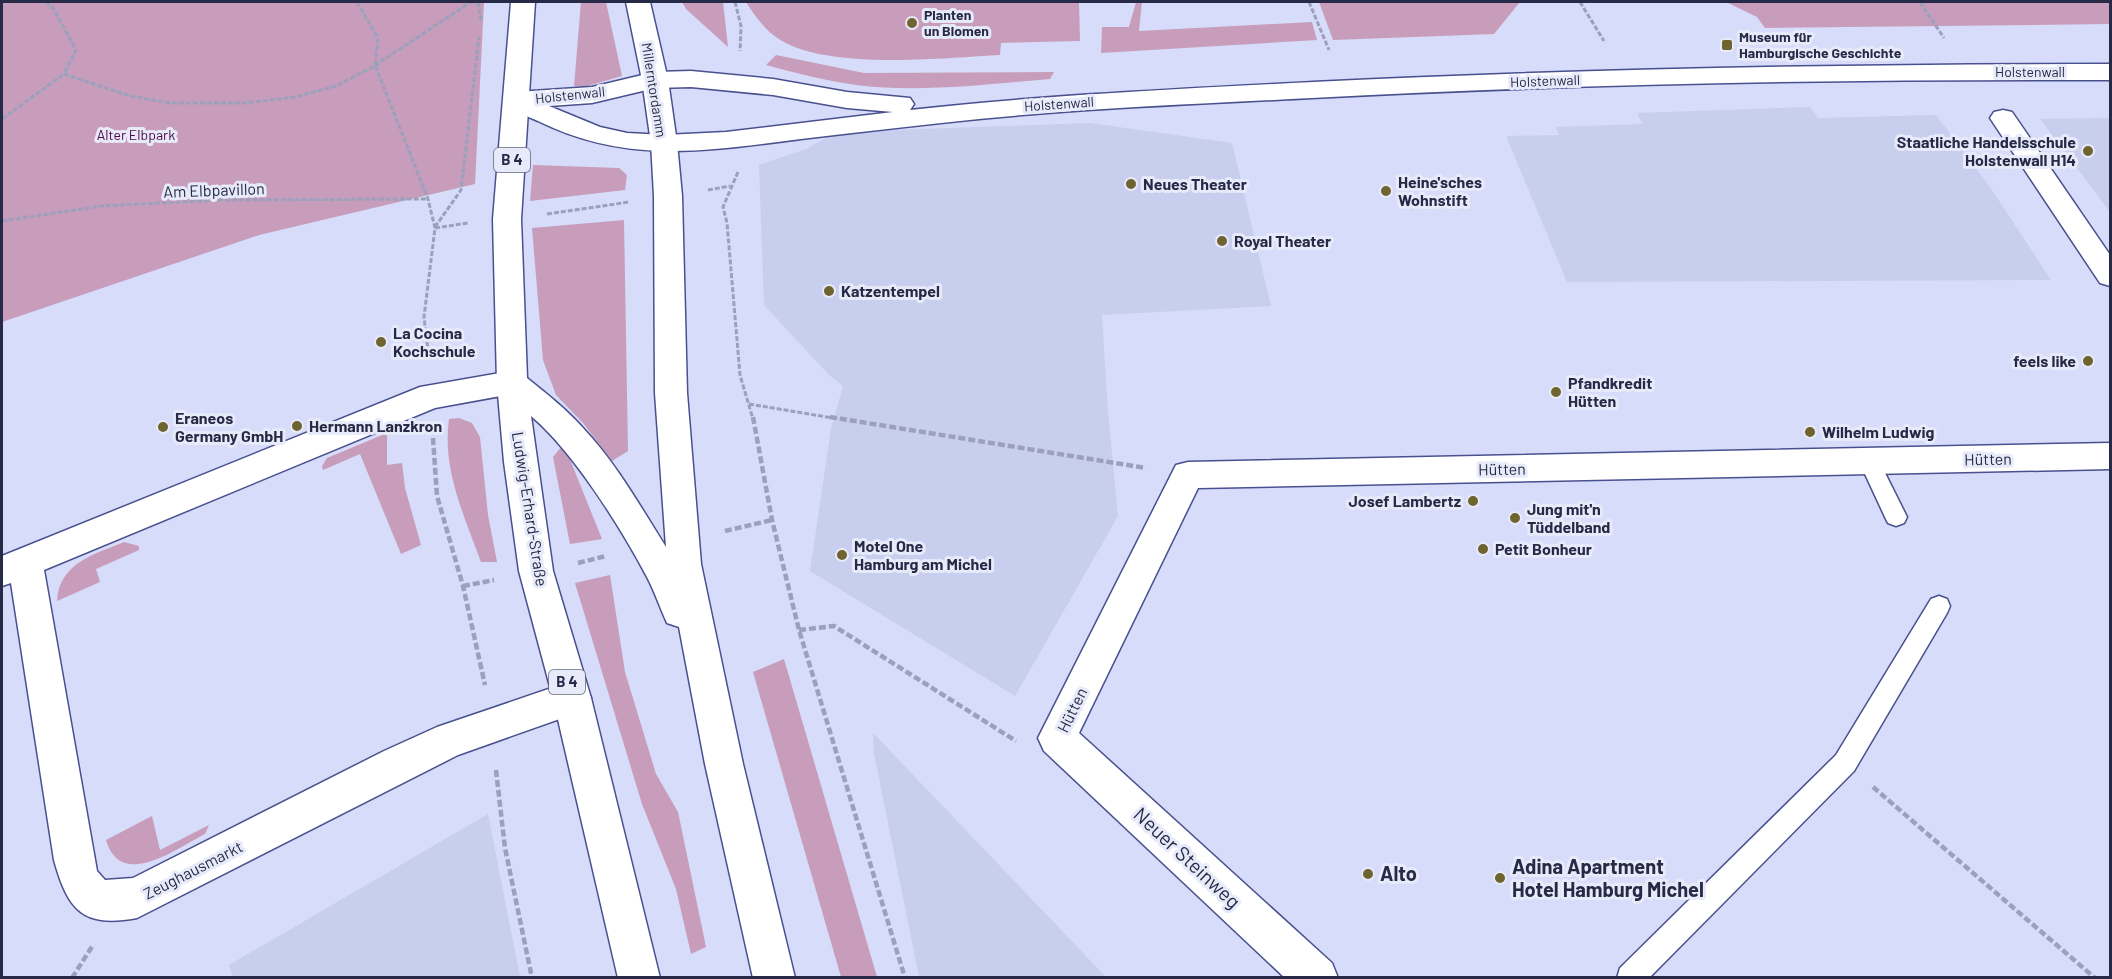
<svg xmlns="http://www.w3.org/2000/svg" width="2112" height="979" font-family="Barlow,sans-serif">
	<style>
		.built { fill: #c8ceee }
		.green { fill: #c79dbb }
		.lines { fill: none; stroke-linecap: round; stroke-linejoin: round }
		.lane-casing { stroke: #49508f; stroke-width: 3 }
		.street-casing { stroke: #49508f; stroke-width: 3 }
		.secondary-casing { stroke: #49508f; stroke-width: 3 }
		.primary-casing { stroke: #49508f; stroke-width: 3 }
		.path-far1 { stroke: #9ba0bd; stroke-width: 3; stroke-dasharray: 5 2; stroke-linecap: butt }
		.path { stroke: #9ba0bd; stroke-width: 4.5; stroke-dasharray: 7 3; stroke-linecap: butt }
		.lane { fill: #fff; fill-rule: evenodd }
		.street { fill: #fff; fill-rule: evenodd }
		.secondary { fill: #fff; fill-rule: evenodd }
		.primary { fill: #fff; fill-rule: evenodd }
		.poi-dot { fill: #6f6330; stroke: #e7eaf9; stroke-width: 2 }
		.labels { text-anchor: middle; stroke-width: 6; stroke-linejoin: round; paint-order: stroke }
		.far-poi-label { font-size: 14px; font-weight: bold; fill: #262a46; stroke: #e7eaf9; text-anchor: start }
		.far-street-label { font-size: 14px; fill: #262a46; stroke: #e7eaf9 }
		.far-park-label { font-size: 14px; fill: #510744; stroke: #e7eaf9 }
		.shield { fill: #e7eaf9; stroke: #60647c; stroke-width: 1.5 }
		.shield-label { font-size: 15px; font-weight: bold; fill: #262a46 }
		.poi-label { font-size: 16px; font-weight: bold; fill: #262a46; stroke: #e7eaf9; text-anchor: start }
		.street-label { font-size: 16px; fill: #262a46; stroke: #e7eaf9 }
		.near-street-label { font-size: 20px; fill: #262a46; stroke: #e7eaf9 }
		.near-poi-label { font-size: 20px; font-weight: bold; fill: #262a46; stroke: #e7eaf9; text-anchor: start }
	</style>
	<rect width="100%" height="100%" fill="#d6dcf9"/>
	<!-- built -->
	<path class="built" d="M1810,107l8,11 118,-3 54,72 61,93 -484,2 -61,-146 53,-1 -3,-8 87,-3 -6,-11z
		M2110,118v94l-70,-93z
		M1090,123l142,20 39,163 -169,9 6,98 10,103 -103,180 -205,-125 21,-142 12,-43 -14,-11 -65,-70 -5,-140 47,-16 31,-17z
		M873,733l233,244h-187l-45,-224z
		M488,814l32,163h-287l-4,-12z"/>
	<!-- green -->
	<path class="green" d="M2,2h482l-9,182 -216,51 -257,87z
		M581,2h25l16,74 -38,11 -10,-1z
		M682,2h41l5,45 -42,-38z
		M746,2h333l1,39 -79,2 -1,12c-57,3 -178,16 -224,-18 -12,-8 -23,-24 -30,-35z
		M1136,2h6l-3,29 173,-9 5,18 -216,13 1,-26h27z
		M1319,2h201l-26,32 -161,6z
		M1726,2h384v22l-345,4 -8,-11z
		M776,55l88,18 190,-1 -4,7c-63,5 -130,14 -194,6 -30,-4 -60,-12 -90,-20z
		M533,165l86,3 8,7 -2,15 -95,11z
		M624,220l4,231 -16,10 -29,-38 -27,-28 -13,-35 -11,-132z
		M459,418l13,5 8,14 8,78 9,47h-16c-17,-47 -39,-92 -32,-143z
		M387,433v32l15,-2 3,25 16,57 -20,9 -41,-100 -37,16 -1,-4 5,-8z
		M562,446l5,6 35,87 -32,5 -17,-87z
		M124,542l15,4v4l-43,19 4,13 -43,19c2,-38 38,-47 67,-59z
		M610,575l15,97 31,102 22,38 28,135 -15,7 -15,-65 -34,-85 -67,-221z
		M784,659l93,318h-36l-88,-305z
		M152,816l8,34 49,-25 -4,9c-28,14 -84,57 -99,6z"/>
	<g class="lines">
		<!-- lane casing -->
		<g class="lane-casing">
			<path id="lane" d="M1869,453l7,2 31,62 -3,6 -8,3 -8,-3 -3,-6 -26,-56 3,-6z
				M1939,596l8,3 3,7 -3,7 -93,158 -205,207h-32l3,-10 216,-213 95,-156z"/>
		</g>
		<!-- street casing -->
		<g class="street-casing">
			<path id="street" d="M2003,110l9,2 98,143v31l-10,-3 -110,-165 4,-6z
				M512,371l11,3 4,9 -4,9 -88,16 -391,162 53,301 8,9 28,-2 251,-127 53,-24 135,-46 13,5 6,12 -6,12 -127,45 -321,163c-55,10 -69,-8 -83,-58l-43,-277 -9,3v-30l418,-169z
				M2110,443v26l-912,19 -119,245 253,230 6,15h-53l-241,-227 -6,-13 138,-273 12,-3z"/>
		</g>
		<!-- secondary casing -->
		<g class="secondary-casing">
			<path id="secondary" d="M2110,64v16c-266,-1 -532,4 -798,18 -111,6 -222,10 -333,21 -59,6 -119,13 -178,20 -94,12 -174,26 -263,-18 -12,-5 -26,-11 -34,-21l4,-6 9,-2 75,-5 63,-15 36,-1 82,8 74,13 63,6 4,6 -4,6c134,-15 269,-21 403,-28 266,-13 531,-18 797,-18zM691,87l82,8 74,13 46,4 -167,20 -61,3 -38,-2 -27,-6 -51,-21 43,-3 63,-15z"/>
		</g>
		<!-- primary casing -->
		<g class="primary-casing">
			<path id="primary" d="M511,2h24l-14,217 6,159c20,16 39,31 56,50 33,35 57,78 83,119l-11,-154 -1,-197 -3,-53 -9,-63 -16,-78h24l18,78 9,63 5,53 5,197 14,171 42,200 52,214h-42l-48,-214 -26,-137 -12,-4c-7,-15 -12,-31 -20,-46 -26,-49 -74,-126 -116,-161l22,155 38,127 69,280h-42l-65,-280 -34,-127 -15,-109 -7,-79 -4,-164z"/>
		</g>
		<!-- path-far1 -->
		<path class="path-far1" d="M46,2l7,6 23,42 -12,24 66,22 41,7h74l50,-6 41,-11 35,-18 100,-66
			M357,2l21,36 -3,27 53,134 7,29 -11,89 5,42
			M478,2l3,18
			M735,2l6,24 -1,25
			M1309,2l20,48
			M1580,2l24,39
			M1920,2l24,36
			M2,119l62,-45
			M738,172l-15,35 4,16 13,152 13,44
			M708,190l22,-4
			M547,214l82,-12
			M2,221l99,-15 119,-6 208,-1
			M435,227l26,-37 18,-153
			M435,228l33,-5
			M749,404l90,15"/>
		<!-- path -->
		<path class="path" d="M753,417l19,103 27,110 106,348
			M830,417l316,51
			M433,438l4,58 26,90 22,99
			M725,531l47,-11
			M578,563l28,-7
			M463,586l31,-6
			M799,630l35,-4 182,115
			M496,770l9,78 27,130
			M1873,787l222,191
			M72,978l21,-33"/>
		<!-- lane -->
		<use href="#lane" class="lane"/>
		<!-- street -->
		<use href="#street" class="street"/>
		<!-- secondary -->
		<use href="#secondary" class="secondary"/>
		<!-- primary -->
		<use href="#primary" class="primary"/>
	</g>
	<!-- markers -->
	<g class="poi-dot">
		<circle cx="912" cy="23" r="6"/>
		<rect x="1721" y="39" width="12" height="12" rx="3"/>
		<circle cx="2088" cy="151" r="6"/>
		<circle cx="1131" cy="184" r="6"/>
		<circle cx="1386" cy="191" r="6"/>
		<circle cx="1222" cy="241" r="6"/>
		<circle cx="829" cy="291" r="6"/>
		<circle cx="381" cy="342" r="6"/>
		<circle cx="2088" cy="361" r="6"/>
		<circle cx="1556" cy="392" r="6"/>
		<circle cx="297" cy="426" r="6"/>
		<circle cx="163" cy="427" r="6"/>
		<circle cx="1810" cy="432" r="6"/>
		<circle cx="1473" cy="501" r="6"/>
		<circle cx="1515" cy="518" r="6"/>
		<circle cx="1483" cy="549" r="6"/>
		<circle cx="842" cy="555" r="6"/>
		<circle cx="1368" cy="874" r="6"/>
		<circle cx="1500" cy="878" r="6"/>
	</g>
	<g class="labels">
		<!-- far-poi labels -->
		<g class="far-poi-label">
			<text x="924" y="20">Planten<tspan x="924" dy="16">un Blomen</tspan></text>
			<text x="1739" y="42">Museum für<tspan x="1739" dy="16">Hamburgische Geschichte</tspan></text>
		</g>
		<!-- far-street labels -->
		<g class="far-street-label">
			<text x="2030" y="77">Holstenwall</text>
			<text transform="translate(1545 81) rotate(-2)" y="5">Holstenwall</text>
			<text transform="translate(654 90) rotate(81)" y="5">Millerntordamm</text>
			<text transform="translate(570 95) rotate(-6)" y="5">Holstenwall</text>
			<text transform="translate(1059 104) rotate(-4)" y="5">Holstenwall</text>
		</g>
		<!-- far-park labels -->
		<g class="far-park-label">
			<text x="136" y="140">Alter Elbpark</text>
		</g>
		<!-- shield labels -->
		<g class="shield">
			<rect x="494" y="148" width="36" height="24" rx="4.5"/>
			<rect x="549" y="670" width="36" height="24" rx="4.5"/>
		</g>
		<g class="shield-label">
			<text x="512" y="165">B 4</text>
			<text x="567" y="687">B 4</text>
		</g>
		<!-- poi labels -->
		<g class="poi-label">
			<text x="2076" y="148" text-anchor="end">Staatliche Handelsschule<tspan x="2076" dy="18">Holstenwall H14</tspan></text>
			<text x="1398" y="188">Heine'sches<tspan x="1398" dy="18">Wohnstift</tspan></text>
			<text x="1143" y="190">Neues Theater</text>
			<text x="1234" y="247">Royal Theater</text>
			<text x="841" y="297">Katzentempel</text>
			<text x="393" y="339">La Cocina<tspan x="393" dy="18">Kochschule</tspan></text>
			<text x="2076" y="367" text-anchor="end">feels like</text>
			<text x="1568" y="389">Pfandkredit<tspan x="1568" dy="18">Hütten</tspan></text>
			<text x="175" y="424">Eraneos<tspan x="175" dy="18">Germany GmbH</tspan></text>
			<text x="309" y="432">Hermann Lanzkron</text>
			<text x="1822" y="438">Wilhelm Ludwig</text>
			<text x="1461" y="507" text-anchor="end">Josef Lambertz</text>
			<text x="1527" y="515">Jung mit'n<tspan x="1527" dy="18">Tüddelband</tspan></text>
			<text x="854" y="552">Motel One<tspan x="854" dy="18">Hamburg am Michel</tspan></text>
			<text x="1495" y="555">Petit Bonheur</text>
		</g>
		<!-- street labels -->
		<g class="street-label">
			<text transform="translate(214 190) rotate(-2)" y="6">Am Elbpavillon</text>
			<text transform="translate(1988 459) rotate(-1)" y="6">Hütten</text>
			<text transform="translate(1502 469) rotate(-1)" y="6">Hütten</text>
			<text transform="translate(530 509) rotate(81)" y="6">Ludwig-Erhard-Straße</text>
			<text transform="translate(1072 710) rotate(-64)" y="6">Hütten</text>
			<text transform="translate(193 870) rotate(-27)" y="6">Zeughausmarkt</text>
		</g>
		<!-- near-street labels -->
		<g class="near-street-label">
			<text transform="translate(1187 858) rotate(43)" y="7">Neuer Steinweg</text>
		</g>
		<!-- near-poi labels -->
		<g class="near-poi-label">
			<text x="1512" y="874">Adina Apartment<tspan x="1512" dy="23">Hotel Hamburg Michel</tspan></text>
			<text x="1380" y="881">Alto</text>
		</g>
	</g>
	<!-- border -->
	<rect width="2112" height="979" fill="none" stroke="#262a46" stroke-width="6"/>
</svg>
